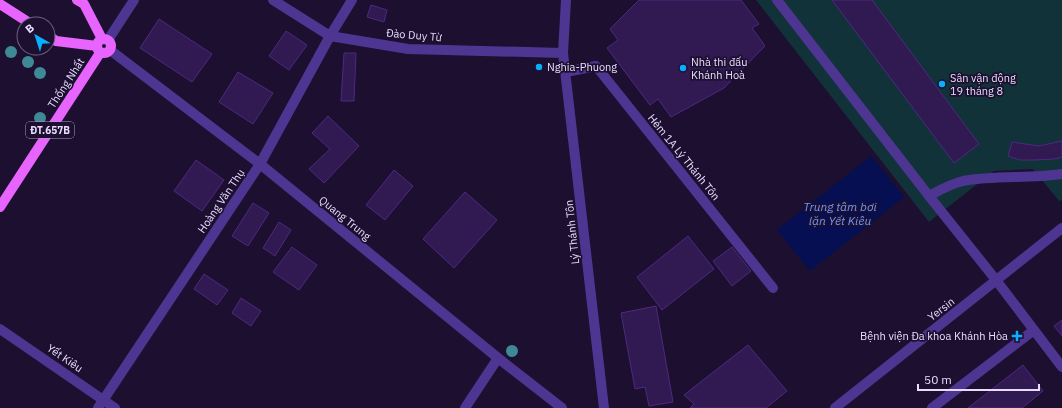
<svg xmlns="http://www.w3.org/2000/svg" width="1062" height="408" font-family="'IBM Plex Sans',sans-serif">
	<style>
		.green { fill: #113239 }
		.water { fill: #050f51 }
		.building { fill: #311952; stroke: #4e2980 }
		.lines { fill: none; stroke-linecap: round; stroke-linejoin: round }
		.minor { stroke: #4e3592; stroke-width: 10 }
		.major { stroke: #e864ff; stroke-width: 10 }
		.tree { fill: #3f8996 }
		.poi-dot { fill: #09aeff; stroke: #1c0f2f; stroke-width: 1.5 }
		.labels { text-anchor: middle; stroke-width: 3.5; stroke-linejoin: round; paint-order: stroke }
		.shield { fill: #1c0f2f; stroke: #ab9fc1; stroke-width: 1 }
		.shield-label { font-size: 10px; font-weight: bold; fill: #e8ddff }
		.street-label { font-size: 11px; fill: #e8ddff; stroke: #1c0f2f }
		.poi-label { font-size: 11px; fill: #e8ddff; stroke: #1c0f2f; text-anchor: start }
		.water-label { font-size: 12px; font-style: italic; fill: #6b98ff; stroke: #1c0f2f }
	</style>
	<rect width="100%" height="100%" fill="#1c0f2f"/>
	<!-- green -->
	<path class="green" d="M756,0h306v200l-3,1 -26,-32 -39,2 -65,51z"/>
	<!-- water -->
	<path class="water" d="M871,156l33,41 -94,74 -33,-41z"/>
	<!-- building -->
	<path class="building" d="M639,0h102l18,24 -7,4 13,18 -41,42 -53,29 -13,-18 -8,6 -43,-57 11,-8 -8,-11z
		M832,0h40l107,144 -25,19z
		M371,5l16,5 -3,12 -17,-5z
		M159,19l53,35 -20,28 -52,-34z
		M286,31l21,14 -18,25 -20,-14z
		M344,53h12l-2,48h-13z
		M238,72l35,21 -20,31 -34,-22z
		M328,116l31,30 -35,37 -15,-14 21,-20 -18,-16z
		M1062,141v16l-8,2 -19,1h-15l-12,-4 4,-14 27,4z
		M196,160l28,20 -22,31 -28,-20z
		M394,170l19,16 -28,34 -19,-15z
		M465,192l32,28 -43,48 -31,-29z
		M253,203l16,10 -21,33 -16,-10z
		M279,222l12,8 -16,26 -12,-8z
		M688,236l26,33 -52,41 -25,-33z
		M292,247l25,18 -18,25 -26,-18z
		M732,247l19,24 -19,15 -19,-25z
		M204,274l24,16 -11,15 -23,-16z
		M241,298l20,13 -10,15 -19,-13z
		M656,306l17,96 -24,4 -4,-19 -10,2 -14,-76z
		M1062,320v16l-8,-10z
		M748,345l39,46 -21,17h-76l4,-4 -10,-9z
		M1023,365l20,26 -21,17h-54z"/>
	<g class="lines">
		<!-- minor -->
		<path class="minor" d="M273,0l57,36 78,13 155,4
			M566,0l-3,53 41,355
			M777,0l152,196 67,84 66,87
			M108,40l26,-40
			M110,50l150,114 238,194 64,50
			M566,72l30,-6 177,222
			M929,196c11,-6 21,-12 34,-15 33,-6 66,-2 99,-7
			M0,329l115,79
			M98,408l162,-244 70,-128 22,-36
			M465,408l33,-50
			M835,408l227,-180
			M932,408l102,-78"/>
		<!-- major -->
		<path class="major" d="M77,0l7,4 18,35
			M0,4l31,20
			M48,35l8,6 41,5
			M97 46a7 7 0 1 1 14 0a7 7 0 1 1-14 0Z
			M0,207l100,-154"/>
	</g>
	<!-- trees -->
	<g class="tree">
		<circle cx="11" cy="52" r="6"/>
		<circle cx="28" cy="62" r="6"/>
		<circle cx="40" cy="73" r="6"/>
		<circle cx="40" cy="118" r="6"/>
		<circle cx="512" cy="351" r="6"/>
	</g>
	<!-- markers -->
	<g class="poi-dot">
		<circle cx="539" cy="67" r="4"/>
		<circle cx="683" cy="68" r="4"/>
		<circle cx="942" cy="84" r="4"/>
		<path d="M1015 330h4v4h4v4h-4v4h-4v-4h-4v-4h4z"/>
	</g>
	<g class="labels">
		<!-- shield labels -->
		<rect class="shield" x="26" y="122" width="48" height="16" rx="3"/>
		<g class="shield-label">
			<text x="50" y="134">ĐT.657B</text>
		</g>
		<!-- street labels -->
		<g class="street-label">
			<text transform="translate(414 35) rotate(5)" y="4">Đào Duy Từ</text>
			<text transform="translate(66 83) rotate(-57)" y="4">Thống Nhất</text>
			<text transform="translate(684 157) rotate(51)" y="4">Hẻm 1A Lý Thánh Tôn</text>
			<text transform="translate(221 201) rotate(-56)" y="4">Hoàng Văn Thụ</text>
			<text transform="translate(345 218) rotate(39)" y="4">Quang Trung</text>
			<text transform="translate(572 232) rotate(-96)" y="4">Lý Thánh Tôn</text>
			<text transform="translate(941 309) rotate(-38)" y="4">Yersin</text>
			<text transform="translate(65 358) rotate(34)" y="4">Yết Kiêu</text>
		</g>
		<!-- poi labels -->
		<g class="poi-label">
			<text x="691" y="66">Nhà thi đấu<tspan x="691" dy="13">Khánh Hoà</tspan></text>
			<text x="547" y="71">Nghia-Phuong</text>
			<text x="950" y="82">Sân vận động<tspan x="950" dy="13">19 tháng 8</tspan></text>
			<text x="1008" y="340" text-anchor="end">Bệnh viện Đa khoa Khánh Hòa</text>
		</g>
		<!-- water labels -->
		<g class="water-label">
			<text x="840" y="211">Trung tâm bơi<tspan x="840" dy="14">lặn Yết Kiêu</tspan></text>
		</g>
	</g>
	<!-- north arrow -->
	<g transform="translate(36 36) rotate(321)"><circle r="19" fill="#1c0f2f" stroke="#6e6182"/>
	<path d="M0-3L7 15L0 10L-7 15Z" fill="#09aeff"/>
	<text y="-6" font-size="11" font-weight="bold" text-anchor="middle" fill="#e8ddff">B</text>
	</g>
	<!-- scale -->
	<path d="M918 384v6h121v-6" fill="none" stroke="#e8ddff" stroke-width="2"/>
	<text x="924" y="384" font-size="12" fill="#e8ddff" stroke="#1c0f2f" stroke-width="3" paint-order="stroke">50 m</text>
</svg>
